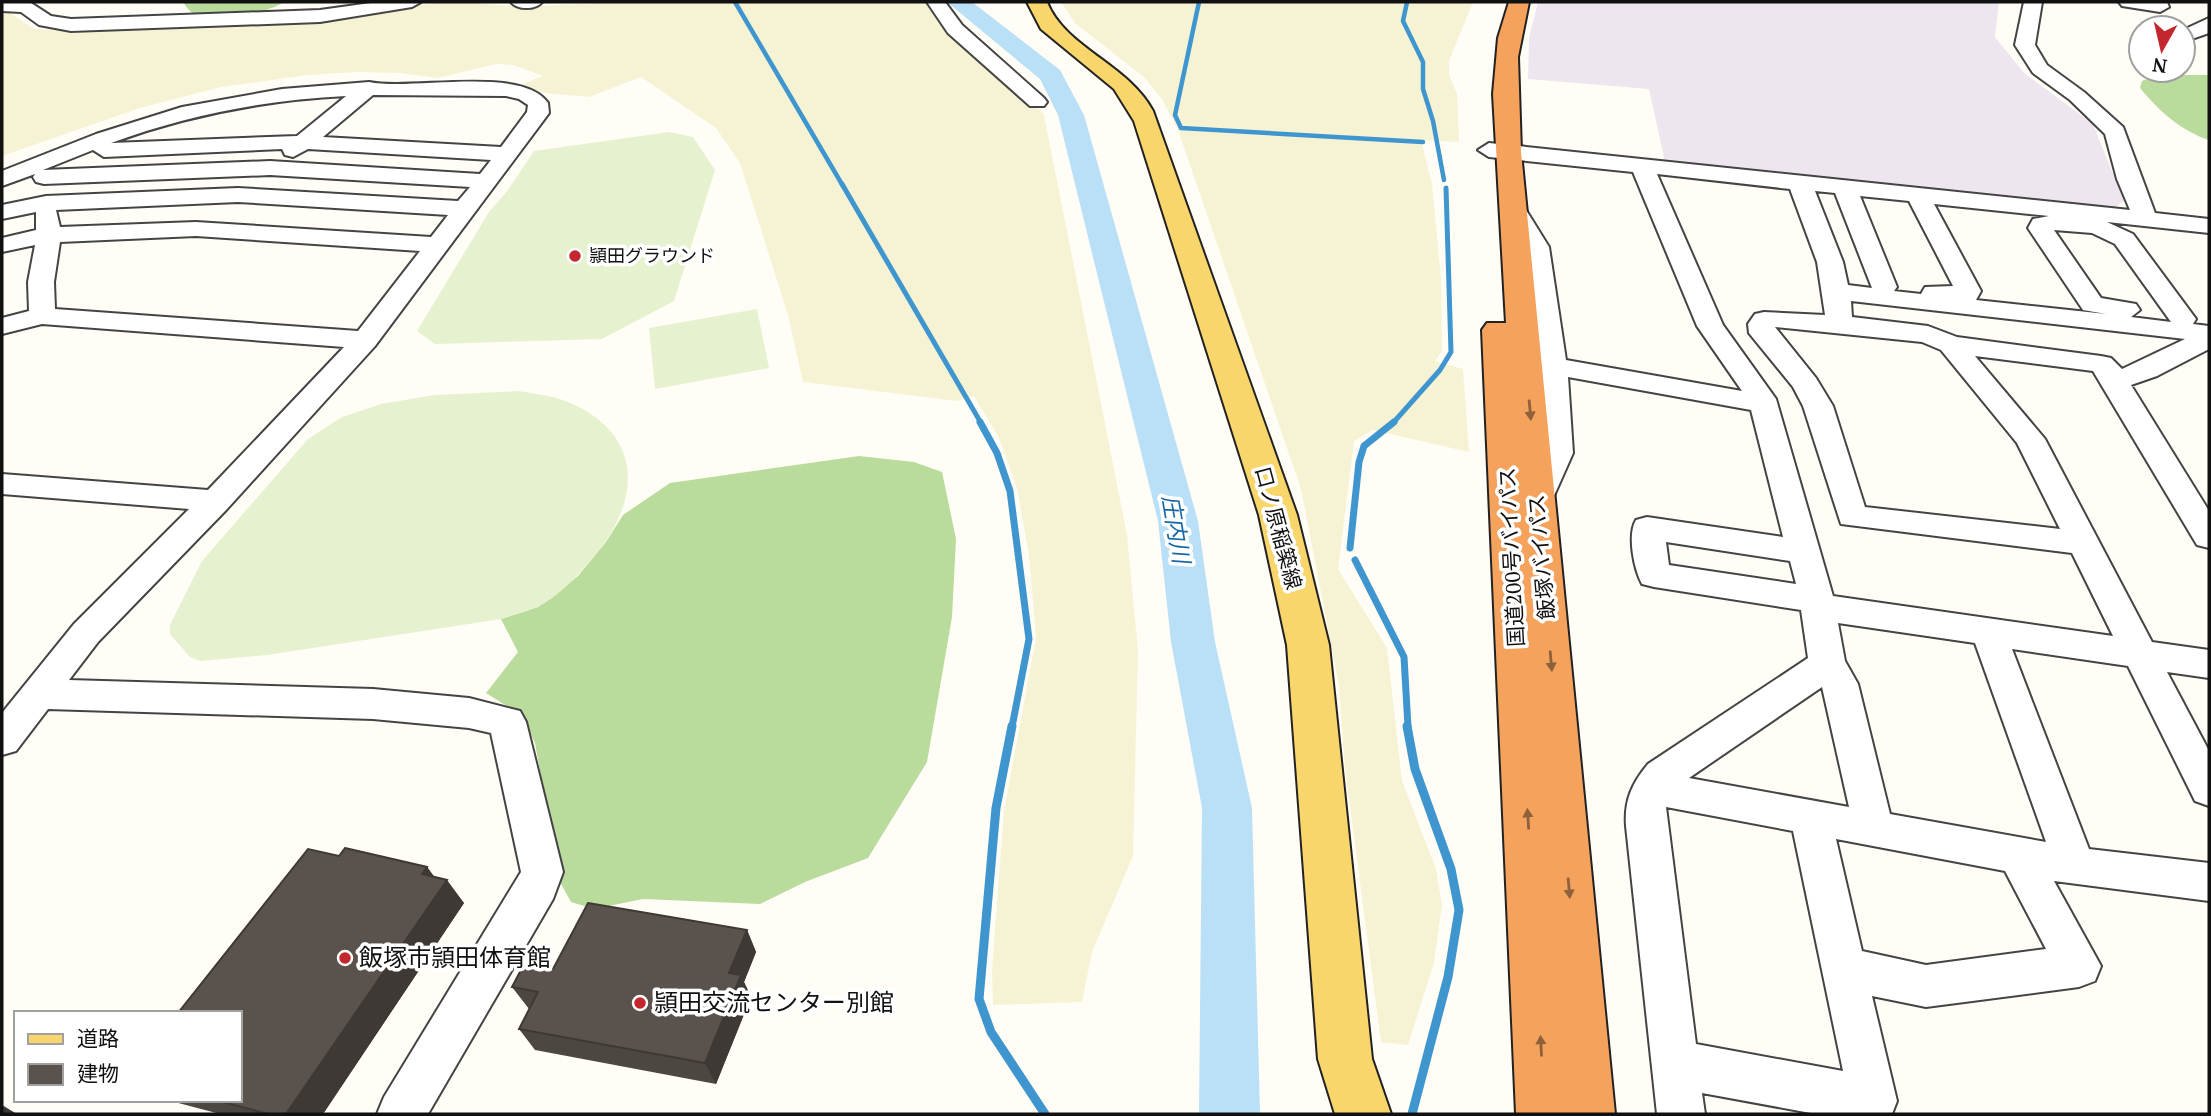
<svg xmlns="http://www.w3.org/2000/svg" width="2211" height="1116" font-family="'PT Serif','Noto Sans JP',serif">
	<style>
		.industrial { fill: #eee6ef }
		.farmland { fill: #f6f3d4 }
		.forest { fill: #b9dc9c }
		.pitch { fill: #e6f2cf }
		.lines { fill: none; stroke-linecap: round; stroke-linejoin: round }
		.stream-far3 { stroke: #3f96cf; stroke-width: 4.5 }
		.stream-far2 { stroke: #3f96cf; stroke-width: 5 }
		.stream-far1 { stroke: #3f96cf; stroke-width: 7 }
		.stream { stroke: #3f96cf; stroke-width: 9 }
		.river { fill: #b9e0f7; fill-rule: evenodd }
		.minor-casing { stroke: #444; stroke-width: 4 }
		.major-casing { stroke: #222; stroke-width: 4 }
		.highway-casing { stroke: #222; stroke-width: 4 }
		.minor { fill: #fff; fill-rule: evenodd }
		.major { fill: #f9d66b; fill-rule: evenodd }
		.highway { fill: #f5a25d; fill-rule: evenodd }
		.wall { fill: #4d4742 }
		.shaded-wall { fill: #3f3936 }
		.building { fill: #5a524d; stroke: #3f3936; stroke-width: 2 }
		.oneway { fill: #8e613b }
		.poi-dot { fill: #c4262e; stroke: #fff; stroke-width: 2.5 }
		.labels { text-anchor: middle; stroke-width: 7; stroke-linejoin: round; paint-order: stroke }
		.far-poi-label { font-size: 18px; fill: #111; stroke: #fff; text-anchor: start }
		.street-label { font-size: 21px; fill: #111; stroke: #fff }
		.water-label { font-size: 23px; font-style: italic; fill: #1768a6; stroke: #fff }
		.near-poi-label { font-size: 24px; fill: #111; stroke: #fff; text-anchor: start }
	</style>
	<rect width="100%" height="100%" fill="#fffdf5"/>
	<!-- industrial -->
	<path class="industrial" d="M1538,2h461l-4,35 29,36 69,51 31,77 -10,7 -449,-46 -16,-73 -121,-10 1,-41z"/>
	<!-- farmland -->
	<path class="farmland" d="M464,2l56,5 100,-5h312l2,6 84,78 26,29 83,420 11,116 -5,205 -41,96 -10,50 -89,3 -1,-36 12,-158 32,-173 -7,-83 -12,-67 -18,-50 -25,-42 -17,5 -154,-19 -15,-67 -48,-152 -24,-35 -75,-51 -52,20 -44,-4 -24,-8 22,-9 -30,-11 -17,-1 -58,14 -37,-5 -45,-1 -48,3 -87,12 -81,21 -138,48v-144l8,1 24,16 59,2 218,-9 108,-18z
		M1061,2h412l-24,59v14l8,19 2,48 -38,-2 11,44 9,94 1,73 -7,10 28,8 6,83 -96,-22 -19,11 -16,128 49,79 15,133 34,88 6,36 -8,58 -26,82 -27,-3 -36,-274 -6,-82 -38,-197 -123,-359 -16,-31 -17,-21 -70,-55z"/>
	<!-- forest -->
	<path class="forest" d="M183,2h101c-16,11 -67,21 -85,14 -8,-2 -12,-8 -16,-14z
		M2156,75h53v65c-28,-9 -50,-29 -69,-52l2,-7z
		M859,456l55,6 28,10 14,67 -4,78 -25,145 -59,96 -63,24 -45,22 -117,-5 -49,10 -23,-7 -11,-20 -25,-139 -12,-27 -37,-23 32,-41 -17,-33 37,-12 40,-31 28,-34 17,-27 47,-32z"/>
	<!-- pitch -->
	<path class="pitch" d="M669,132l24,5 22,33 -41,131 -72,38 -167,5 -18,-13 72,-119 19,-22 26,-39z
		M757,309l12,59 -114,21 -6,-61z
		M518,391c19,3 39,5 57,14 72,35 63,100 18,153 -15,18 -35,39 -56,49 -11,5 -24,8 -36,12l-234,36 -67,6 -10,-4 -20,-23v-9l32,-64 106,-122 34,-22 39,-13 54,-9z"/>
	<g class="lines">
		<!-- stream-far3 -->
		<path class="stream-far3" d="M735,2l108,184
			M1199,2l-24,113 6,13 242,14
			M1407,2l-4,19 20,41v27l10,32 11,59"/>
		<!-- stream-far2 -->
		<path class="stream-far2" d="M842,184l139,239
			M1393,423l47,-53 11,-18 -5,-164"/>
		<!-- stream-far1 -->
		<path class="stream-far1" d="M980,422l17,31 13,38 19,148 -17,88
			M1350,548l9,-86 5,-16 30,-24
			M1355,560l49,97 4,70"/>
		<!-- stream -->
		<path class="stream" d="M1012,726l-16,82 -17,191 12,33 54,82
			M1407,726l8,43 36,100 8,41 -11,67 -36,137"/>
		<!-- river -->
		<path class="river" d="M947,2h25l88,68 24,45 114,406 17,121 37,166 8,306h-61l3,-306 -31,-166 -13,-121 -100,-406 -18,-36z"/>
		<!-- minor casing -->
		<g class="minor-casing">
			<path id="minor" d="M2,2l29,1 20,13 20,3 249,-9 58,-8h43l-9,5 -92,15 -249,9 -32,-6 -18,-13 -19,-1z
				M511,2h31c-6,8 -25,8 -31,0z
				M927,2h18l17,23 82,73 3,4 -3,4h-14l-82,-73z
				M2024,2h18l-7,43 12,20 37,27 39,35 32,86 54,6v14l-102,-11 26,12 63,85 -3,5 16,2v23l-52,27 -26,9 78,126v37l-12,-3 -104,-174 -118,-15 70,83 107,203 57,8v28l-42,-6 42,79v55l-14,-5 -67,-135 -116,-17 77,200 120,14v38l-155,-20 47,85 -6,15 -16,6 -153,20 -54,-11 25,105 -5,13h-76l-114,-21 3,21h-48l-31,-288c-2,-25 6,-43 22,-62l160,-106 -7,-48 -147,-23 -12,-3c-8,-15 -15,-49 -6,-64l11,-3 136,20 -32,-127 -183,-33 5,76 -24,54 -11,3 -11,-3 -5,-8 21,-46 -4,-81 -17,-4 -4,-6 4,-6 16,-1 -13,-108 -24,-40 4,-5h16l28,45 17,113 176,31 -45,-65 -64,-154 -144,-15 -11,-7 11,-7 641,67 -13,-31 -12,-45 -35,-34 -37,-27 -18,-28zM1657,174l133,15 27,73 8,53 -61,-3 -9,2 -7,10 1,9 44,54 10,19 38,118 231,29 41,83 -280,-40 -57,-197 -53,-74zM1815,191l20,2 37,95 -24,-3 -5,-23zM1860,196l49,5 44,85 -28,1 -4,7 -27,-3 3,-4zM1934,204l115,12 -16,3 -5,9 55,82 23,4 -130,-14 5,-9zM2054,230l38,3 23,11 56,78 -40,-5 9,-7 -4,-6 -35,-6zM1851,301l334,38 -63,30 -11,-11 -10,-2 -144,-19 -29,-11 -76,-9zM1775,327l147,15 19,8 76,93 43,86 -195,-22 -32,-101 -17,-28zM1666,542l124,19 6,23 -127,-19zM1838,623l137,20 71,199 -156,-28 -32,-130 -13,-23zM1822,687l27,120 -160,-29zM1666,807l127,24 50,240 -147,-27zM1836,839l169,32 41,78 -120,16 -64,-14z
				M2119,2h48l2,5 -9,5 -38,-6z
				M2209,18v15l-26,9v-12z
				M369,82c42,9 153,-17 179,21l1,10 -174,233 -148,163 -129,133 -29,38 304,9 96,9 51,13 6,11 37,150 -10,27 -125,215h-51l7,-17 137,-225 -30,-139 -22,-5 -96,-9 -325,-10 -32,42 -14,4v-42l72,-89 115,-115 -187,-15v-20l206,16 136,-143 -302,-23 -40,10v-16l27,-7 -1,-29 7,-37 -33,7v-14l34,-8v-18l-34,7v-14l44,-9 192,-8 220,13 12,-14 -200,-12 -226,9 -8,-2 -3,-5 2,-3 -33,12v-15l94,-37 86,-27 100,-18zM373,95l133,1 13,3 9,6 -1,7 -26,35 -178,-10zM346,96l-49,40 -186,7c77,-28 154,-43 235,-47zM282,149l3,6 8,2 15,-8 183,11 -11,14 -210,-13 -227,9 50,-20 11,7zM238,202l210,13 -17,22 -235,-15 -136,5 -4,-17zM196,236l224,15 -62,80 -303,-22 -1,-27 6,-40z"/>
		</g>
		<!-- major casing -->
		<g class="major-casing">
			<path id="major" d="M1027,2h20c18,46 81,62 106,109l144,404 32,130 43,414 19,55h-56l-17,-55 -31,-414 -28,-130 -125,-394 -20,-32 -73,-60z"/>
		</g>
		<!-- highway casing -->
		<g class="highway-casing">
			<path id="highway" d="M1509,2h20l-11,55 3,95 94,962h-99l-34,-784 5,-7h19l-13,-229 5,-56z"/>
		</g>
		<!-- minor -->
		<use href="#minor" class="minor"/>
		<!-- major -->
		<use href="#major" class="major"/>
		<!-- highway -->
		<use href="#highway" class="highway"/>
	</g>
	<!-- wall -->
	<path class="wall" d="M339,856l88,11 7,10 30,26 -141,211h-103l-53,-14h73z
		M747,930l9,22 -12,30 7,15 -35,87 -181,-34 -16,-21 10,-20 -17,-22 41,-18z"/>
	<!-- shaded-wall -->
	<path class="shaded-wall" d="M427,867l15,20 5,-7 17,23 -141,211h-37l136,-240z
		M747,930l9,22 -12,30 7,15 -35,87 -11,-21 24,-90z
		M2,1105l15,9h-15z"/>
	<!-- building -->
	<path class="building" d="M345,848l82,19 -5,7 25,6 -161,234h-18l-53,-14h25v-87h-62l130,-164 31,7z
		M588,903l159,27 -18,43 12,2 -36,88 -186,-34 19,-37 -26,-5 12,-23 29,5z"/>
	<!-- one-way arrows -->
	<defs><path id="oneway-solid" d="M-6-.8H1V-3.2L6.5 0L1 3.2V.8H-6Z" transform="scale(1.75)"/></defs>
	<g class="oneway">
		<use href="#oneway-solid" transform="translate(1530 410) rotate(85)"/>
		<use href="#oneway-solid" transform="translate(1551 661) rotate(85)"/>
		<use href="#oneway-solid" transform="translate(1528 819) rotate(-94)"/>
		<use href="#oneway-solid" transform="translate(1569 888) rotate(85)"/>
		<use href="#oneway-solid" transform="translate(1541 1046) rotate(-93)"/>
	</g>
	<!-- markers -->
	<g class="poi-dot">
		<circle cx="575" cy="256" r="7"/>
		<circle cx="345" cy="958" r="7"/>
		<circle cx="640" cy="1003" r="7"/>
	</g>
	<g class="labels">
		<!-- far-poi labels -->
		<g class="far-poi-label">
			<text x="589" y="262">頴田グラウンド</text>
		</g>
		<!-- street labels -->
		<g class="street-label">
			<text transform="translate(1278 528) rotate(75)" y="7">口ノ原稲築線</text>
			<text transform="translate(1512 557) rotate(-93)" y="7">国道200号バイパス</text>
			<text transform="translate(1542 557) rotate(-95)" y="7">飯塚バイパス</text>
		</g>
		<!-- water labels -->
		<g class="water-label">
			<text transform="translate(1176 529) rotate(80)" y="8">庄内川</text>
		</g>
		<!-- near-poi labels -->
		<g class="near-poi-label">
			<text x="359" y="966">飯塚市頴田体育館</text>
			<text x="654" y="1011">頴田交流センター別館</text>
		</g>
	</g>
	<!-- border -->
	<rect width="2211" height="1116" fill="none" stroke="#111111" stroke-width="7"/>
	<!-- legend -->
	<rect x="14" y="1011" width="228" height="91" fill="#ffffff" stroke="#a0a0a0" stroke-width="2"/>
	<rect x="28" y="1034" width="35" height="10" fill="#f9d66b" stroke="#a0a0a0" stroke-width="2"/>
	<text x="77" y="1046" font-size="21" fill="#111111">道路</text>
	<rect x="28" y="1064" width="35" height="21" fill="#5a524d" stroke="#a0a0a0" stroke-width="2"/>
	<text x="77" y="1081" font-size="21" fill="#111111">建物</text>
	<!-- north arrow -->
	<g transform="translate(2162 49) rotate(188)"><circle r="33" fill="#ffffff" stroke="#a0a0a0" stroke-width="2"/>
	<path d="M0-5L12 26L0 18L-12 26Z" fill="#c4262e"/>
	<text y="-10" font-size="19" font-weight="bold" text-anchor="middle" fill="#111111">N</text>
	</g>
</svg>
